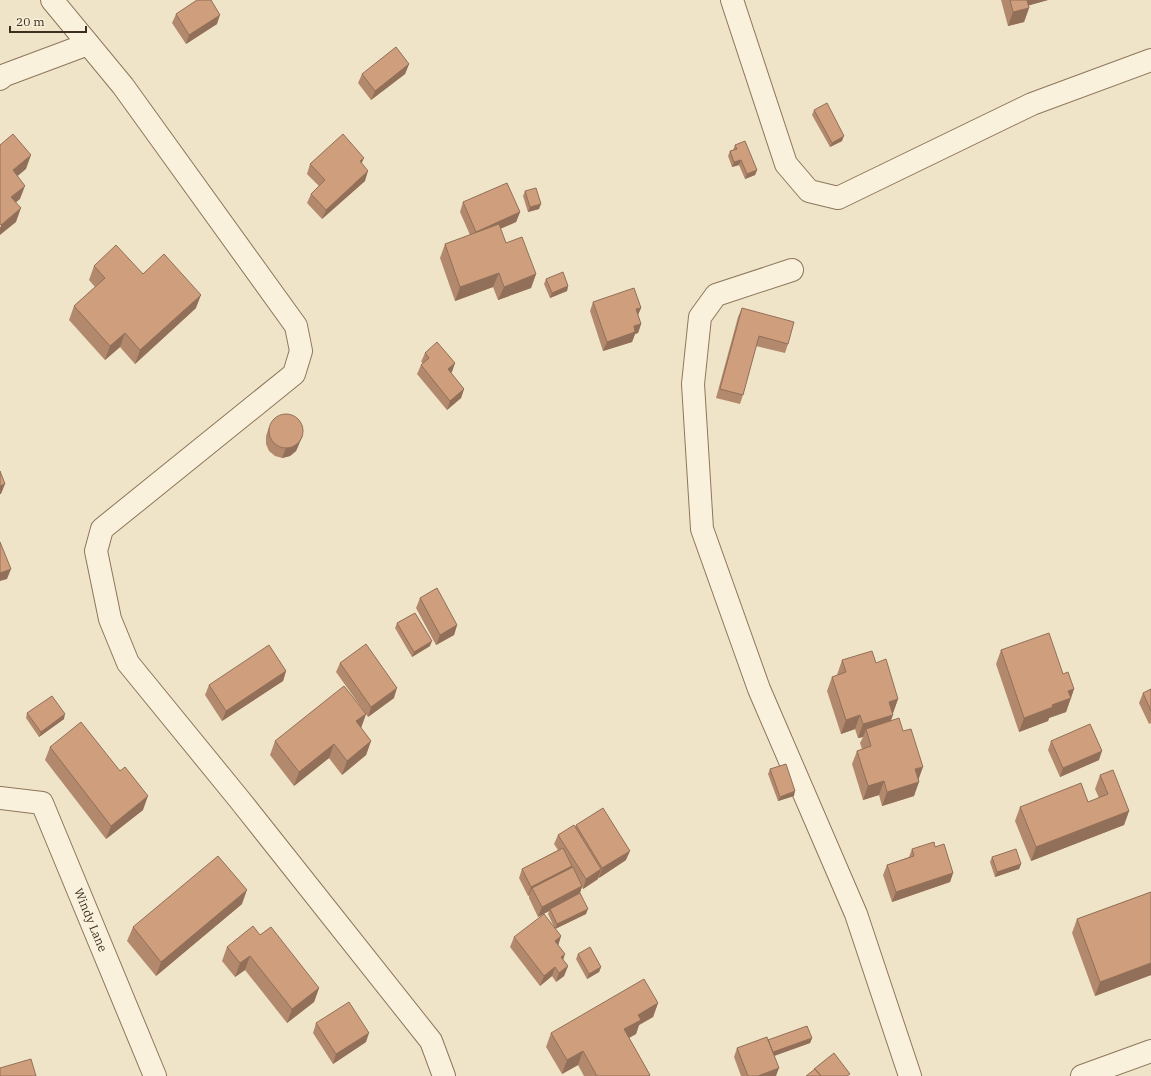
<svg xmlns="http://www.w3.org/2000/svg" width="1151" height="1076" font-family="'IBM Plex Serif',serif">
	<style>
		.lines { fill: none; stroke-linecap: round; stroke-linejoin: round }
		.minor-casing { stroke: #8d765c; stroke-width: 24 }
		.minor { stroke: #faf1dc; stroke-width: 22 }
		.wall { fill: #b2896c }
		.shaded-wall { fill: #916f58 }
		.building { fill: #cf9f7d; stroke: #916f58 }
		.labels { text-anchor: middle; stroke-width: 3; stroke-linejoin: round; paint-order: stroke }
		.street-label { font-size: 12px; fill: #3d2e20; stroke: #f7eed8 }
	</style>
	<rect width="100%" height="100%" fill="#f0e4c8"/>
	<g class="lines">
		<!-- minor casing -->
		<g class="minor-casing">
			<g id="minor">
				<path d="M52,0l71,86 173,240 5,25 -7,23 -192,155 -6,22 14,68 18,44 111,136 192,242 13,35"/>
				<path d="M732,0l54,164 23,27 29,7 194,-94 119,-44"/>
				<path d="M0,79l5,-4 83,-31"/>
				<path d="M792,270l-76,25 -16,22 -7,67 9,145 57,160 97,225 54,162"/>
				<path id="s1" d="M0,798l42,5 113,273"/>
				<path d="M1082,1076l69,-25"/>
			</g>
		</g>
		<!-- minor -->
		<use href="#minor" class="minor"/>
	</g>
	<!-- wall -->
	<path class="wall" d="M1001,0h47l-19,5v3l-5,14 -16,4z
		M176,14l41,10 -31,20 -14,-21z
		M409,64l-4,10 -34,26 -13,-17 4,-9z
		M814,110l28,31 -12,6 -18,-32z
		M735,145l22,25 -2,5 -10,4 -6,-14 -7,2 -4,-11 2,-5 3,-1z
		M310,164h52l3,17 -43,38 -15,-16 4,-9 8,-8 -12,-12z
		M525,191l14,18 -11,3 -5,-16z
		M463,202l57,10 -4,10 -16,7 6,14 30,31 -5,14 -33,12 -5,-13 -38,14 -15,-43 5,-14 25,-9 -10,-23z
		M94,266l49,8 53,34 -61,56 -15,-17 -15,13 -36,-40 5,-14 21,-19 -6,-7z
		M546,279l22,7 -1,5 -17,7 -6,-14z
		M593,302l48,6 -3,7 3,9 -3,9 -3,1 -3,8 -29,9 -13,-40z
		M742,308l46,36 -3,9 -29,-7 -13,49 -3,9 -24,-6 22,-81z
		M425,353l30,10 -4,10 13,16 -3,9 -14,12 -30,-36 4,-9 2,-2 -2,-1z
		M269,427l30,17 -3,7 -6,5 -8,2 -7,-2 -6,-5 -3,-7v-8z
		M420,598l37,27 -3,10 -18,10 -20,-37z
		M397,623l33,23 -18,11 -17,-29z
		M1001,650l62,24 11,15 -8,23 -17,6 -1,3 -29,11 -23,-68z
		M842,660l34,3 22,36 -5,14h-1l-2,8 28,58 -4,17 -32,10 -3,-11 -16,5 -11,-36 5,-13 5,-2 -2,-6 3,-6 -5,1 -3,-9 -14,5 -14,-43 5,-14 5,-2z
		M340,663l54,35 -26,19 -32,-45z
		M286,671l-3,10 -61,40 -17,-26 4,-10z
		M1151,689v34l-2,1 -10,-21 4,-10z
		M27,713l37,6 -25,18 -13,-19z
		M366,714l-5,14 10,13 -5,14 -24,20 -13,-17 -35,28 -24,-31 5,-14z
		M1051,741l48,19 -39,17 -12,-27z
		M50,747l93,63 -37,29 -61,-79z
		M770,769l24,27 -16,5 -10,-27z
		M1100,775l29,36 -5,14 -93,36 -16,-40 5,-14 68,-5 11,-4 -4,-9z
		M576,825l50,35 -27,18 -1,-1v2l-15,10 -1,-2 -2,6 6,21 -31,15 6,7 -3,9 5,15 5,6 -4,10 -8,6 -4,-6 -12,10 -30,-39 4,-10 41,-8 -7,-15 1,-3 -11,6 -9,-19v-3l-1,1 -9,-18 3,-9 36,-19 -4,-6 4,-9 17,-8z
		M935,847l18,26 -3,9 -58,20 -9,-27 4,-10 22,-8 3,-8z
		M992,857l29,7 -2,5 -24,8 -5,-15z
		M1151,892v83l-56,21 -23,-63 5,-14z
		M242,904l-86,72 -29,-35 6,-14z
		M260,935l59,53 -5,14 -27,21 -42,-53 -10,7 -13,-16 5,-14z
		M578,954l23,13 -2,5 -12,7 -11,-20z
		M658,1003l-5,14 -14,8 -3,9 -7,4 21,37v1h-66l-6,-11 -16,9 -16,-27 5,-14z
		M316,1023l50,19 -33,22 -20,-31z
		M812,1038l-2,5 -36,13 2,20h-35l-7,-19 3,-9 31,-8z"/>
	<!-- shaded-wall -->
	<path class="shaded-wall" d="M1023,0h25l-28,8z
		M1029,8l-5,14 -16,4 5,-14z
		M220,15l-3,9 -31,20 3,-9z
		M409,64l-4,10 -34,26 4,-9z
		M844,136l-2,5 -12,6 2,-4z
		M31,155l-5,14 -18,15 5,-14z
		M364,158l-4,9v-6z
		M741,160l-2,5 -7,2 2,-5z
		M757,170l-2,5 -10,4 2,-5z
		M368,171l-3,10 -43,38 4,-9z
		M25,186l-5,13 -14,12 5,-14z
		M541,204l-2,5 -11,3 2,-5z
		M21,208l-5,14 -16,13v-7l1,-3z
		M520,212l-4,10 -44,19 4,-9z
		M499,273l-6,14 -38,14 5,-14z
		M536,274l-5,14 -33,12 6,-13z
		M568,286l-1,5 -17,7 2,-5z
		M201,295l-5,13 -61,56 5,-14z
		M641,308l-4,9 -1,-8z
		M641,324l-3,9 -3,1 -3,8 -29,9 4,-9 27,-16z
		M125,333l-5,14 -15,13 5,-14z
		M455,363l-3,9 -8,6 4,-9z
		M464,389l-3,9 -14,12 3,-9z
		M303,435l-7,16 -6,5 -8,2 4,-10z
		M5,484l-4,10h-1v-8z
		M11,569l-4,10 -7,2v-8z
		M457,625l-3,10 -18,10 4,-10z
		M432,641l-2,5 -18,11 2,-5z
		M286,671l-3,10 -61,40 4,-10z
		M397,688l-3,10 -26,19 3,-10z
		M1074,689l-8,23 -17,6 -1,3 -29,11 5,-14 28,-13 16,-14z
		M898,699l-5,14 -10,3 6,-14z
		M65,714l-1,5 -25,18 2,-5z
		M366,714l-5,14 -5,-7z
		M860,715l-5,14 -14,5 5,-14z
		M893,715l-5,14h-22l-3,8 -5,1 5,-14z
		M371,741l-5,14 -24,20 5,-14z
		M334,744l-5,14 -35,28 5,-14z
		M1102,751l-3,9 -39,17 3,-9z
		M923,767l-5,14 -3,-12z
		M884,781l-5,14 -16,5 5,-14z
		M919,782l-5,14 -32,10 5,-14z
		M795,791l-1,5 -16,5 2,-4z
		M148,796l-5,14 -37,29 5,-13z
		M1129,811l-5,14 -93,36 5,-14z
		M630,851l-4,9 -27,18 3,-10z
		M1021,864l-2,5 -24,8 2,-5z
		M572,866l-3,9 -37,13 -3,7 -1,1 3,-9z
		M601,869l-3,10 -15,10 3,-10z
		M953,873l-3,9 -58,20 4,-10z
		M582,886l-3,10 -29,13 -1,2 -11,6 4,-10z
		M247,890l-5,14 -86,72 5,-14z
		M588,909l-2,5 -31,15 2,-5z
		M561,936l-3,10 -3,-5z
		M565,954l-3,10 -1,-7z
		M250,956l-5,14 -10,7 5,-14z
		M1151,963v12l-56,21 5,-14z
		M568,966l-4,10 -8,6 3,-9z
		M555,967l-3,9 -12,10 4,-10z
		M601,967l-2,5 -12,7 2,-5z
		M319,988l-5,14 -27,21 5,-14z
		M658,1003l-5,14 -14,8 -3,9 -17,9 5,-14 14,-14z
		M369,1033l-3,9 -33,22 3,-10z
		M812,1038l-2,5 -42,15 2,-5z
		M583,1051l-5,14 -16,9 5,-14z
		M779,1068l-3,8h-18z"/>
	<!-- building -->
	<path class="building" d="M197,0h14l9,15 -31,20 -13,-21z
		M1010,0h17l2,8 -16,4z
		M396,47l13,17 -34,27 -13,-17z
		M827,103l17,33 -12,7 -18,-33z
		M13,134l18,21 -18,15 12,16 -14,11 10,11 -20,17 -1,-1v-79z
		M343,134l21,24 -4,3 8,10 -42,39 -15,-16 14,-14 -15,-16z
		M745,141l12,29 -10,4 -6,-14 -7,2 -4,-11 7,-2 -2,-4z
		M507,183l13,29 -44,20 -13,-30z
		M536,188l5,16 -11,3 -5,-16z
		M499,224l7,19 16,-6 14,37 -32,13 -5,-14 -39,14 -15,-43z
		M116,245l27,29 21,-20 37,41 -61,55 -15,-17 -15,13 -36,-40 31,-28 -11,-12z
		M563,272l5,14 -16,7 -6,-14z
		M634,288l7,20 -5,1 5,15 -7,2 1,6 -28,10 -14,-40z
		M742,308l52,14 -6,22 -29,-8 -16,59 -23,-6z
		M437,342l18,21 -7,6 16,20 -14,12 -29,-36 8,-7 -4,-5z
		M269 431a17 17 0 1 1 34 0a17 17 0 1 1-34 0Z
		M0,471l5,13 -5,2z
		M0,542l11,27 -11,4z
		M437,588l20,37 -17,10 -20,-37z
		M415,613l17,28 -18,11 -17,-29z
		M1049,633l14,41 5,-2 6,17 -6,2 3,7 -19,7 1,2 -29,11 -23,-68z
		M366,644l31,44 -26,19 -31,-44z
		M269,645l17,26 -60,40 -17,-26z
		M872,651l4,12 10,-4 12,40 -9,3 4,13 -30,9 -3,-9 -14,5 -14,-43 14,-5 -4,-12z
		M344,686l22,28 -10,7 15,20 -24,20 -13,-17 -35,28 -24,-31z
		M1151,689v22l-8,-18z
		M52,696l13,18 -24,18 -14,-19z
		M899,718l4,13 8,-2 12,38 -8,2 4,13 -32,10 -3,-11 -16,5 -11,-35 14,-5 -5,-17z
		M81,722l39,49 5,-4 23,29 -37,30 -61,-79z
		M1090,724l12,27 -39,17 -12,-27z
		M786,764l9,27 -15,6 -10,-28z
		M1113,770l16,41 -93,36 -16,-40 61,-24 7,19 20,-8 -8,-19z
		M603,808l27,43 -28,17 -26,-43z
		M574,825l27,44 -15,10 -28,-44z
		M934,842l1,5 9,-3 9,29 -57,19 -9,-27 27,-9 -2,-7z
		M563,848l9,18 -41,21 -9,-18z
		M1016,849l5,15 -24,8 -5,-15z
		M218,856l29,34 -86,72 -28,-35z
		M573,867l9,19 -40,21 -10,-19z
		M1151,892v71l-51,19 -23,-63z
		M580,893l8,16 -31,15 -7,-15z
		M544,914l17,22 -6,5 10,13 -4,3 7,9 -9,7 -4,-6 -11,9 -30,-39z
		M253,926l7,9 11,-8 48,61 -27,21 -42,-53 -10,7 -13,-16z
		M590,947l11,20 -12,7 -11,-20z
		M644,979l14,24 -20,12 3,5 -17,9 26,46 -2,1h-51l-14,-25 -16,9 -16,-27z
		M349,1002l20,31 -33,21 -20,-31z
		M807,1026l5,12 -39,14 -5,-12z
		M767,1037l12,31 -21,8h-10l-11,-28z
		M834,1053l16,21 -3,2h-26l-6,-7h-1z
		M31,1059l5,17h-36v-8z
		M815,1069l6,7h-15z"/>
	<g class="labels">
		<!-- street labels -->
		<g class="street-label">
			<text dy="4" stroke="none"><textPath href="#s1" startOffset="169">Windy Lane</textPath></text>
		</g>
	</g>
	<!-- scale -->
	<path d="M10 26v6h76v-6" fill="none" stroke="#3d2e20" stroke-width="2"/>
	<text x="16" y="26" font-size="12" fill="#3d2e20" stroke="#f7eed8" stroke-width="3" paint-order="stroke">20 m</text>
</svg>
